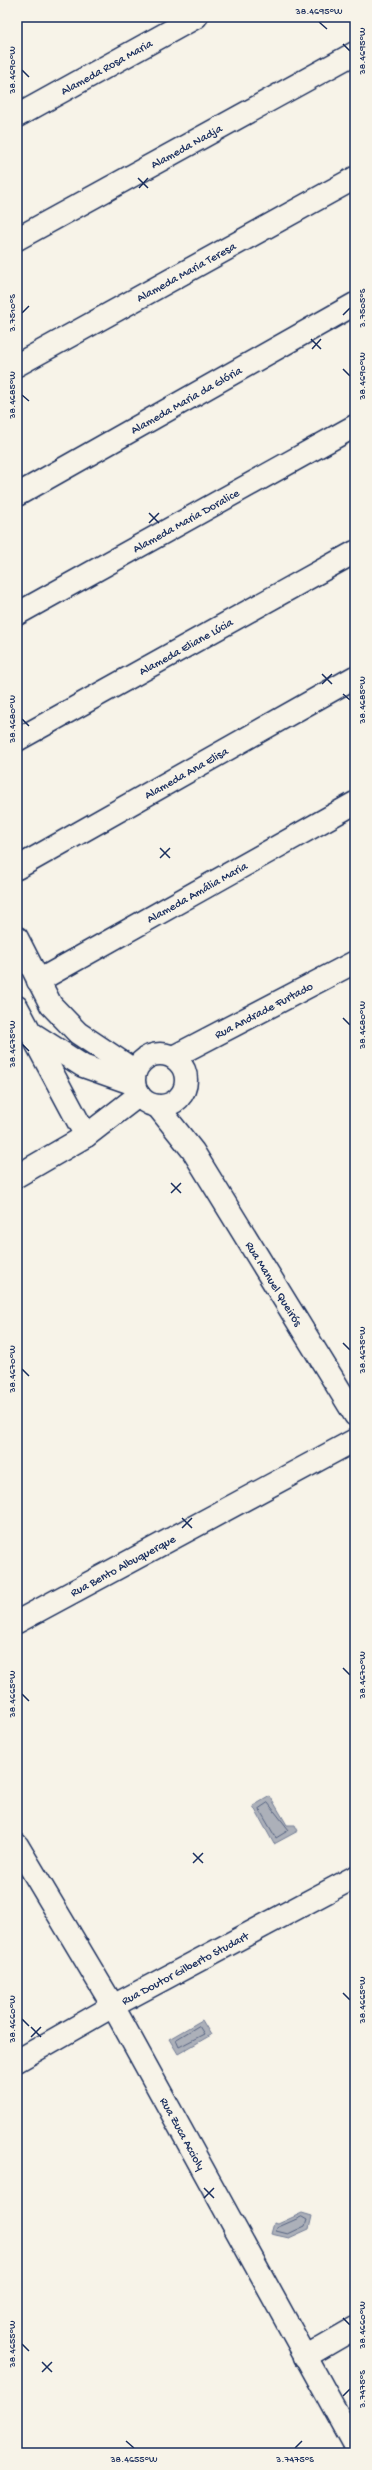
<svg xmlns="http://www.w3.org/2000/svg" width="372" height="2470" font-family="'Gochi Hand',sans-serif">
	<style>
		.water { fill: #acb0b9; stroke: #727c95 }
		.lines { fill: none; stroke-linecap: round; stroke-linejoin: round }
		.shore { stroke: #556382; stroke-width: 1 }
		.minor-casing { stroke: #1b2f5e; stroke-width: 25 }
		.minor { stroke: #f7f3e8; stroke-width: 22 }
		.ticks { fill: none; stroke: #1b2f5e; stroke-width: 1.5 }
		.labels { text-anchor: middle; stroke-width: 3.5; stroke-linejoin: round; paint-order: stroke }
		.street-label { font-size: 12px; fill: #1b2f5e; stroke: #f7f3e8 }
		.neatline { fill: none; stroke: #1b2f5e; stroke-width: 1.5 }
		.ticks-label { font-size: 10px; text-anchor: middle; fill: #1b2f5e }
	</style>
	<rect width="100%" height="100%" fill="#f7f3e8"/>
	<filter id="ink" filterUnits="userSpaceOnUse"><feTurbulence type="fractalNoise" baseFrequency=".025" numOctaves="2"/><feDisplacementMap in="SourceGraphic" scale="8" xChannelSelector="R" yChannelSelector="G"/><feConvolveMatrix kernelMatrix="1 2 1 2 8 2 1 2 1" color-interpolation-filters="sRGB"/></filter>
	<g filter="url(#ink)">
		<!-- water -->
		<path class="water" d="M270,1796l17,29h8l3,6 -24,13 -21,-38z
			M202,2020l9,15 -33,19 -9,-15z
			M302,2213l10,3 -3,13 -20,9 -18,-4 3,-11 4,1z"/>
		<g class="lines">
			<!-- shore -->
			<path class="shore" d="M268,1803l21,27 -13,8 -17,-29z
				M199,2026l5,8 -25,13 -3,-7z
				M302,2217l5,3 -2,6 -17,8 -12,-3 1,-3z"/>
			<!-- minor casing -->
			<g class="minor-casing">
				<g id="minor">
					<path id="s1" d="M17,116l179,-99"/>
					<path id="s2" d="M17,239l338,-186"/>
					<path id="s3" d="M17,365l338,-187"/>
					<path id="s4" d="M17,495l338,-191"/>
					<path id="s5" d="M17,614l338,-188"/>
					<path id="s6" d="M17,740l338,-188"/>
					<path id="s7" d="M17,868l338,-191"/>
					<path d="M17,938l34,67 27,28 57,38"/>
					<path id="s8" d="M38,981l317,-178"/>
					<path d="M17,1007l69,129"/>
					<path d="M33,1034l50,32 51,18"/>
					<circle cx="160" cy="1080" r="26"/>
					<path id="s9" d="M173,1057l182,-95"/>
					<path id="s10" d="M157,1106l36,45 162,264"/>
					<path d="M17,1176l69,-40 53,-41"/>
					<path id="s11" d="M17,1622l338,-182"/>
					<path id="s12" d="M17,1845l96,161 242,440"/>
					<path id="s13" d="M17,2061l96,-55 242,-129"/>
					<path d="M305,2357l50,-29"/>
				</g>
			</g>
			<!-- minor -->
			<use href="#minor" class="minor"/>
		</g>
	</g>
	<!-- ticks -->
	<path class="ticks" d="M319,22l8,7M343,44l7,7M22,70l7,7M138,178l10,10M139,188l9,-10M22,313l7,-7M343,315l7,-7M311,339l10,10M312,349l9,-10M343,369l7,7M22,395l7,6M149,513l10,10M149,523l10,-10M322,674l10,10M322,684l10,-10M343,694l7,6M22,719l7,7M160,848l10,10M160,858l10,-10M343,1018l7,7M22,1044l7,7M171,1183l10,10M171,1193l10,-10M343,1343l7,7M22,1369l7,7M182,1518l10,10M182,1528l10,-10M343,1668l7,7M22,1694l7,7M193,1853l10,10M193,1863l10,-10M343,1993l7,7M22,2019l7,7M31,2027l10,10M31,2037l10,-10M204,2188l10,10M204,2198l10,-10M343,2318l7,7M22,2344l7,7M42,2362l10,10M42,2372l10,-10M343,2396l7,-7M126,2441l8,7M295,2448l7,-7"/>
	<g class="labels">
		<!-- street labels -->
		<g class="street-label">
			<text dy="4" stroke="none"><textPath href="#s1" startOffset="102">Alameda Rosa Maria</textPath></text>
			<text dy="4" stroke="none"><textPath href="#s2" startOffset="193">Alameda Nadja</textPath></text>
			<text dy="4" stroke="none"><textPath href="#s3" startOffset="193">Alameda Maria Teresa</textPath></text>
			<text dy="4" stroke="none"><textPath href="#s4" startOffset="194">Alameda Maria da Glória</textPath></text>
			<text dy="4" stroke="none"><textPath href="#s5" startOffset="193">Alameda Maria Doralice</textPath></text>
			<text dy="4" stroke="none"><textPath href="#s6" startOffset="193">Alameda Eliane Lúcia</textPath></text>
			<text dy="4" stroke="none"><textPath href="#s7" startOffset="194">Alameda Ana Elisa</textPath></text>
			<text dy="4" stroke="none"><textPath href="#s8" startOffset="182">Alameda Amália Maria</textPath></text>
			<text dy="4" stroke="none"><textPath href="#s9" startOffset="102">Rua Andrade Furtado</textPath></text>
			<text dy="4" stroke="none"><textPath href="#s10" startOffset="213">Rua Manuel Queirós</textPath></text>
			<text dy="4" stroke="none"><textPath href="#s11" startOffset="120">Rua Bento Albuquerque</textPath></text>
			<text dy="4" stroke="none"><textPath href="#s13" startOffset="192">Rua Doutor Gilberto Studart</textPath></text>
			<text dy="4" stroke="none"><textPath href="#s12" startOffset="333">Rua Zuca Accioly</textPath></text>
		</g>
	</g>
	<!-- margin -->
	<rect width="372" height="2470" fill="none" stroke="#f7f3e8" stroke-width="44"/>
	<rect x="22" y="22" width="328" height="2426" class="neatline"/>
	<g class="ticks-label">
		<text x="319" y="14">38.4695°W</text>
		<text transform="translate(361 51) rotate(-90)" y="4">38.4695°W</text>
		<text transform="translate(11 70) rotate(-90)" y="4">38.4690°W</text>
		<text transform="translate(361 308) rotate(-90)" y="4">3.7505°S</text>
		<text transform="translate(11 313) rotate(-90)" y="4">3.7510°S</text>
		<text transform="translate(361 376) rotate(-90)" y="4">38.4690°W</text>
		<text transform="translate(11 395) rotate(-90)" y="4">38.4685°W</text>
		<text transform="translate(361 700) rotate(-90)" y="4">38.4685°W</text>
		<text transform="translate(11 719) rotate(-90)" y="4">38.4680°W</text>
		<text transform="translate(361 1025) rotate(-90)" y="4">38.4680°W</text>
		<text transform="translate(11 1044) rotate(-90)" y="4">38.4675°W</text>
		<text transform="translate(361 1350) rotate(-90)" y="4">38.4675°W</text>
		<text transform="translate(11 1369) rotate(-90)" y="4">38.4670°W</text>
		<text transform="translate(361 1675) rotate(-90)" y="4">38.4670°W</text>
		<text transform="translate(11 1694) rotate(-90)" y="4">38.4665°W</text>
		<text transform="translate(361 2000) rotate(-90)" y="4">38.4665°W</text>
		<text transform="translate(11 2019) rotate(-90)" y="4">38.4660°W</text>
		<text transform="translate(361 2325) rotate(-90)" y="4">38.4660°W</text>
		<text transform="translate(11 2344) rotate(-90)" y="4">38.4655°W</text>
		<text transform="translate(361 2389) rotate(-90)" y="4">3.7475°S</text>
		<text x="134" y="2462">38.4655°W</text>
		<text x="295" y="2462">3.7475°S</text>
	</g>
</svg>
